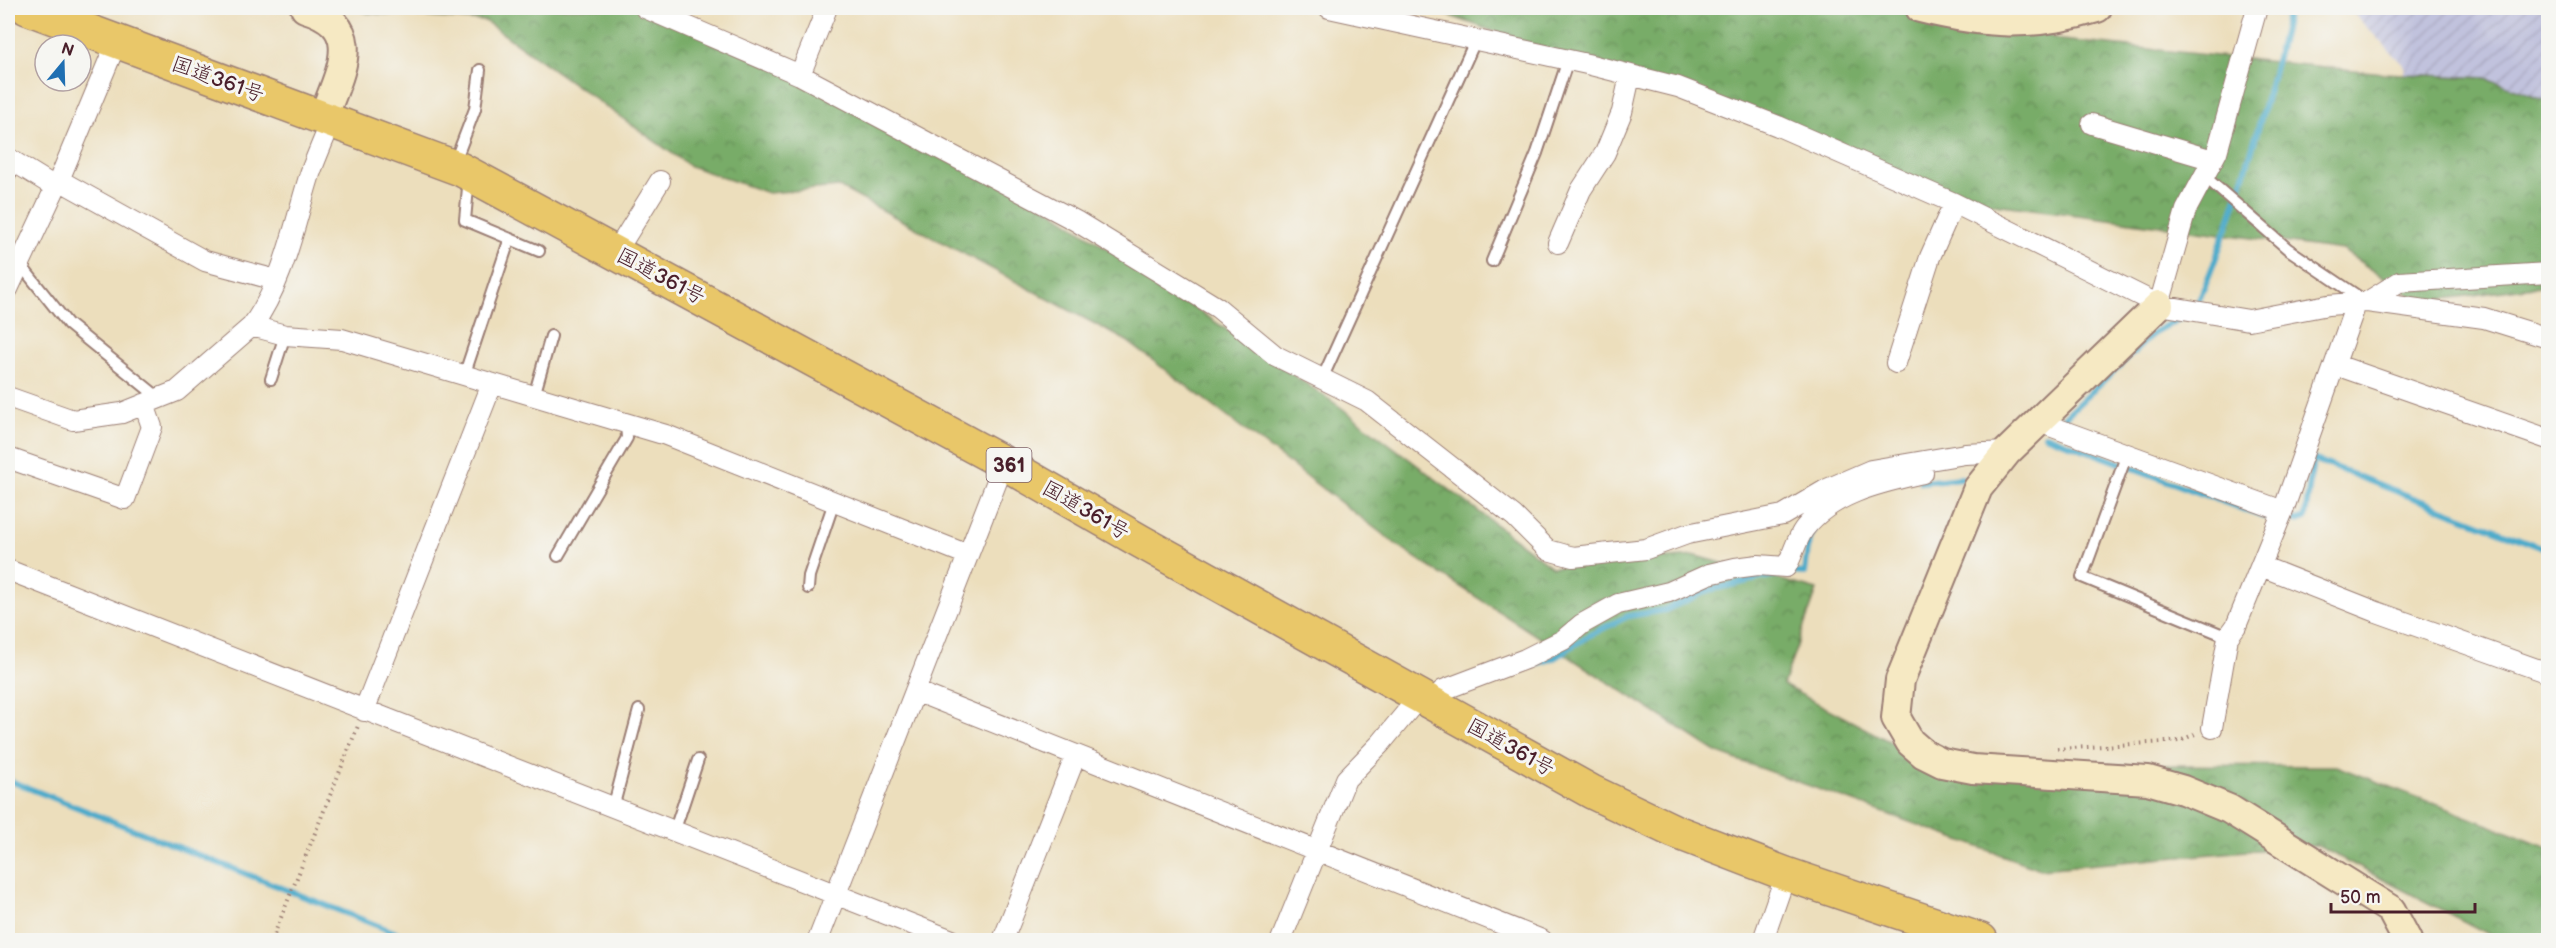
<svg xmlns="http://www.w3.org/2000/svg" width="2556" height="948" font-family="'Balsamiq Sans','Klee One',sans-serif">
	<style>
		.industrial { fill: url(#industrial-furrows) }
		.forest { fill: url(#forest-crowns); stroke: #61664a; stroke-width: 1.5 }
		.lines { fill: none; stroke-linecap: round; stroke-linejoin: round }
		.stream { stroke: #4baaca; stroke-width: 6 }
		.lane-casing { stroke: #9b7e74; stroke-width: 14 }
		.street-casing { stroke: #9b7e74; stroke-width: 22 }
		.secondary-casing { stroke: #9b7e74; stroke-width: 32 }
		.highway-casing { stroke: #9b7e74; stroke-width: 36 }
		.path { stroke: #9b7e74; stroke-width: 4; stroke-dasharray: 1.5 4.5; stroke-linecap: butt }
		.lane { stroke: #fff; stroke-width: 10 }
		.street { stroke: #fff; stroke-width: 20 }
		.secondary { stroke: #f6e9c3; stroke-width: 28 }
		.highway { stroke: #e9c769; stroke-width: 33 }
		.labels { text-anchor: middle; stroke-width: 6; stroke-linejoin: round; paint-order: stroke }
		.shield { fill: #f6f6f2; stroke: #7e6067; stroke-width: 1.5 }
		.shield-label { font-size: 20px; font-weight: bold; fill: #4a1f2b }
		.street-label { font-size: 21px; fill: #4a1f2b; stroke: #f6f6f2 }
	</style>
	<defs>
		<pattern id="industrial-furrows" width="10" height="10" patternUnits="userSpaceOnUse" patternTransform="scale(1.5)"><rect width="10" height="10" fill="#c1c2dd"/><path d="M-1 1l2-2M0 10L10 0M9 11l2-2" fill="none" stroke="#a7a6be"/></pattern>
		<pattern id="forest-crowns" width="20" height="18" patternUnits="userSpaceOnUse" patternTransform="scale(1.5)"><rect width="20" height="18" fill="#78ac68"/><path d="M2 6a3 3 0 1 1 6 0M12 15a3 3 0 1 1 6 0" fill="none" stroke="#648b56"/></pattern>
	</defs>
	<rect width="100%" height="100%" fill="#f6f6f2"/>
	<filter id="ink" filterUnits="userSpaceOnUse"><feTurbulence type="fractalNoise" baseFrequency=".0167" numOctaves="2"/><feDisplacementMap in="SourceGraphic" scale="12" xChannelSelector="R" yChannelSelector="G"/><feConvolveMatrix kernelMatrix="1 2 1 2 8 2 1 2 1" color-interpolation-filters="sRGB"/></filter>
	<filter id="wash" filterUnits="userSpaceOnUse"><feTurbulence type="fractalNoise" baseFrequency=".008" numOctaves="4" result="noise"/><feDisplacementMap in="SourceGraphic" scale="24" xChannelSelector="R" yChannelSelector="G"/><feGaussianBlur stdDeviation="1.35" result="paint"/><feColorMatrix in="noise" values="0 0 0 0 0 0 0 0 0 0 0 0 0 0 0 0 0 1.4 0 .05"/><feComposite in="paint" operator="in"/></filter>
	<g filter="url(#wash)">
		<rect width="100%" height="100%" fill="#ecdebc"/>
		<!-- industrial -->
		<path class="industrial" d="M2348,8h200v197l-167,-75 25,-62z"/>
		<!-- forest -->
		<path class="forest" d="M353,8h297l327,152 362,246 213,161 145,-11 120,34 -34,95 149,79 405,2 211,82v92h-48l-184,-95 -276,24 -322,-116 -313,-202 -278,-210 -288,-154 -71,6 -78,-27 -205,-145 -117,-8z
			M1427,8h540l94,32 322,33 103,5 62,23v184l-127,17 -79,-52 -355,-47z"/>
		<g class="lines">
			<!-- stream -->
			<path class="stream" d="M2196,307c41,-94 70,-200 93,-299
				M2057,424l98,-92 31,-17
				M2045,435l216,81 36,5 8,-3 8,-59 235,91
				M1921,482l41,-4
				M1533,665l21,-7 34,-22 40,-20 37,-6 44,-20 78,-18 18,1 4,-35 4,-7
				M8,780l406,160"/>
		</g>
	</g>
	<g filter="url(#ink)">
		<g class="lines">
			<!-- lane casing -->
			<g class="lane-casing">
				<path id="lane" d="M454,164l21,-55 5,-39
					M2204,176l84,73 77,52
					M8,177l8,-13
					M469,177l-4,43 74,31
					M1492,261l45,-108 31,-93
					M20,264l48,60 91,74
					M464,376l45,-135
					M271,379l14,-44
					M1322,379l154,-340
					M534,396l17,-60
					M2127,454l-45,123 146,60
					M558,556l69,-118 -1,-15
					M808,588l1,-12 25,-74
					M613,808l26,-98
					M674,832l24,-72"/>
			</g>
			<!-- street casing -->
			<g class="street-casing">
				<path id="street" d="M645,8l155,67 276,146 142,87 58,48 91,45 147,115 34,34 25,7 73,-8 41,-15 96,-19 44,-26 44,-19 94,-16 42,-2
					M1329,8l258,56 91,23 100,39 176,77 205,102 90,15 79,-15 39,-3 117,16 64,20
					M800,75l27,-67
					M2092,124l121,36
					M8,158l47,29
					M59,180l146,81 71,19
					M1558,243l23,-53 24,-37 17,-41 8,-36
					M616,252l44,-71
					M8,289l51,-109 58,-139
					M2367,302l32,-20 149,-9
					M2159,305l27,-95 31,-58 40,-144
					M252,326c32,-44 42,-101 58,-152 6,-17 14,-35 21,-52
					M1896,363l34,-106 24,-54
					M2336,365l212,74
					M8,397l65,23 49,-7 55,-22 75,-65 33,9 57,4 324,96 302,120
					M2039,422l244,89
					M8,458l117,41 27,-72 -8,-23
					M2261,566l116,46 171,61
					M8,570l944,370
					M915,691l627,249
					M1431,702l12,-12 82,-31 38,-19 19,-16 36,-20 51,-12 40,-18 26,-6 23,-3 28,2c7,-12 10,-27 18,-38 28,-36 76,-46 119,-56
					M364,711l128,-327
					M2212,728l16,-91 8,-11 47,-115 73,-207
					M818,940l186,-477
					M1003,940l73,-185
					M1281,940l65,-161 35,-36 39,-47
					M1763,940l23,-66"/>
			</g>
			<!-- secondary casing -->
			<g class="secondary-casing">
				<path id="secondary" d="M305,8c63,19 34,65 18,110
					M1920,8c64,16 113,20 177,0
					M2159,305l-152,147 -29,36 -78,192 -4,38 14,24 14,12 18,9 31,6 175,11 35,10 46,19 162,101 16,30"/>
			</g>
			<!-- highway casing -->
			<g class="highway-casing">
				<path id="highway" d="M27,8l433,161 544,294 136,78 452,251 82,39 112,43 195,66"/>
			</g>
			<!-- path -->
			<path class="path" d="M2057,749l123,-8 15,-7
				M272,940l86,-214"/>
			<!-- lane -->
			<use href="#lane" class="lane"/>
			<!-- street -->
			<use href="#street" class="street"/>
			<!-- secondary -->
			<use href="#secondary" class="secondary"/>
			<!-- highway -->
			<use href="#highway" class="highway"/>
		</g>
	</g>
	<g class="labels">
		<!-- shield labels -->
		<rect class="shield" x="986.5" y="448" width="45" height="34" rx="4.5"/>
		<g class="shield-label">
			<text x="1009" y="472">361</text>
		</g>
		<!-- street labels -->
		<g class="street-label">
			<text transform="translate(218 79) rotate(20)" y="7">国道361号</text>
			<text transform="translate(661 276) rotate(28)" y="7">国道361号</text>
			<text transform="translate(1086 510) rotate(30)" y="7">国道361号</text>
			<text transform="translate(1511 747) rotate(29)" y="7">国道361号</text>
		</g>
	</g>
	<!-- margin -->
	<rect width="2556" height="948" fill="none" stroke="#f6f6f2" stroke-width="30"/>
	<!-- north arrow -->
	<g transform="translate(63 63) rotate(19)"><circle r="28" fill="#f6f6f2" stroke="#b1a0a2" stroke-width="1.5"/>
	<path d="M0-4.5L10 22L0 15L-10 22Z" fill="#1f6fb2"/>
	<text y="-9" font-size="16" font-weight="bold" text-anchor="middle" fill="#4a1f2b">N</text>
	</g>
	<!-- scale -->
	<path d="M2331 903v9h144v-9" fill="none" stroke="#4a1f2b" stroke-width="3"/>
	<text x="2340" y="903" font-size="18" fill="#4a1f2b" stroke="#f6f6f2" stroke-width="4.5" paint-order="stroke">50 m</text>
</svg>
